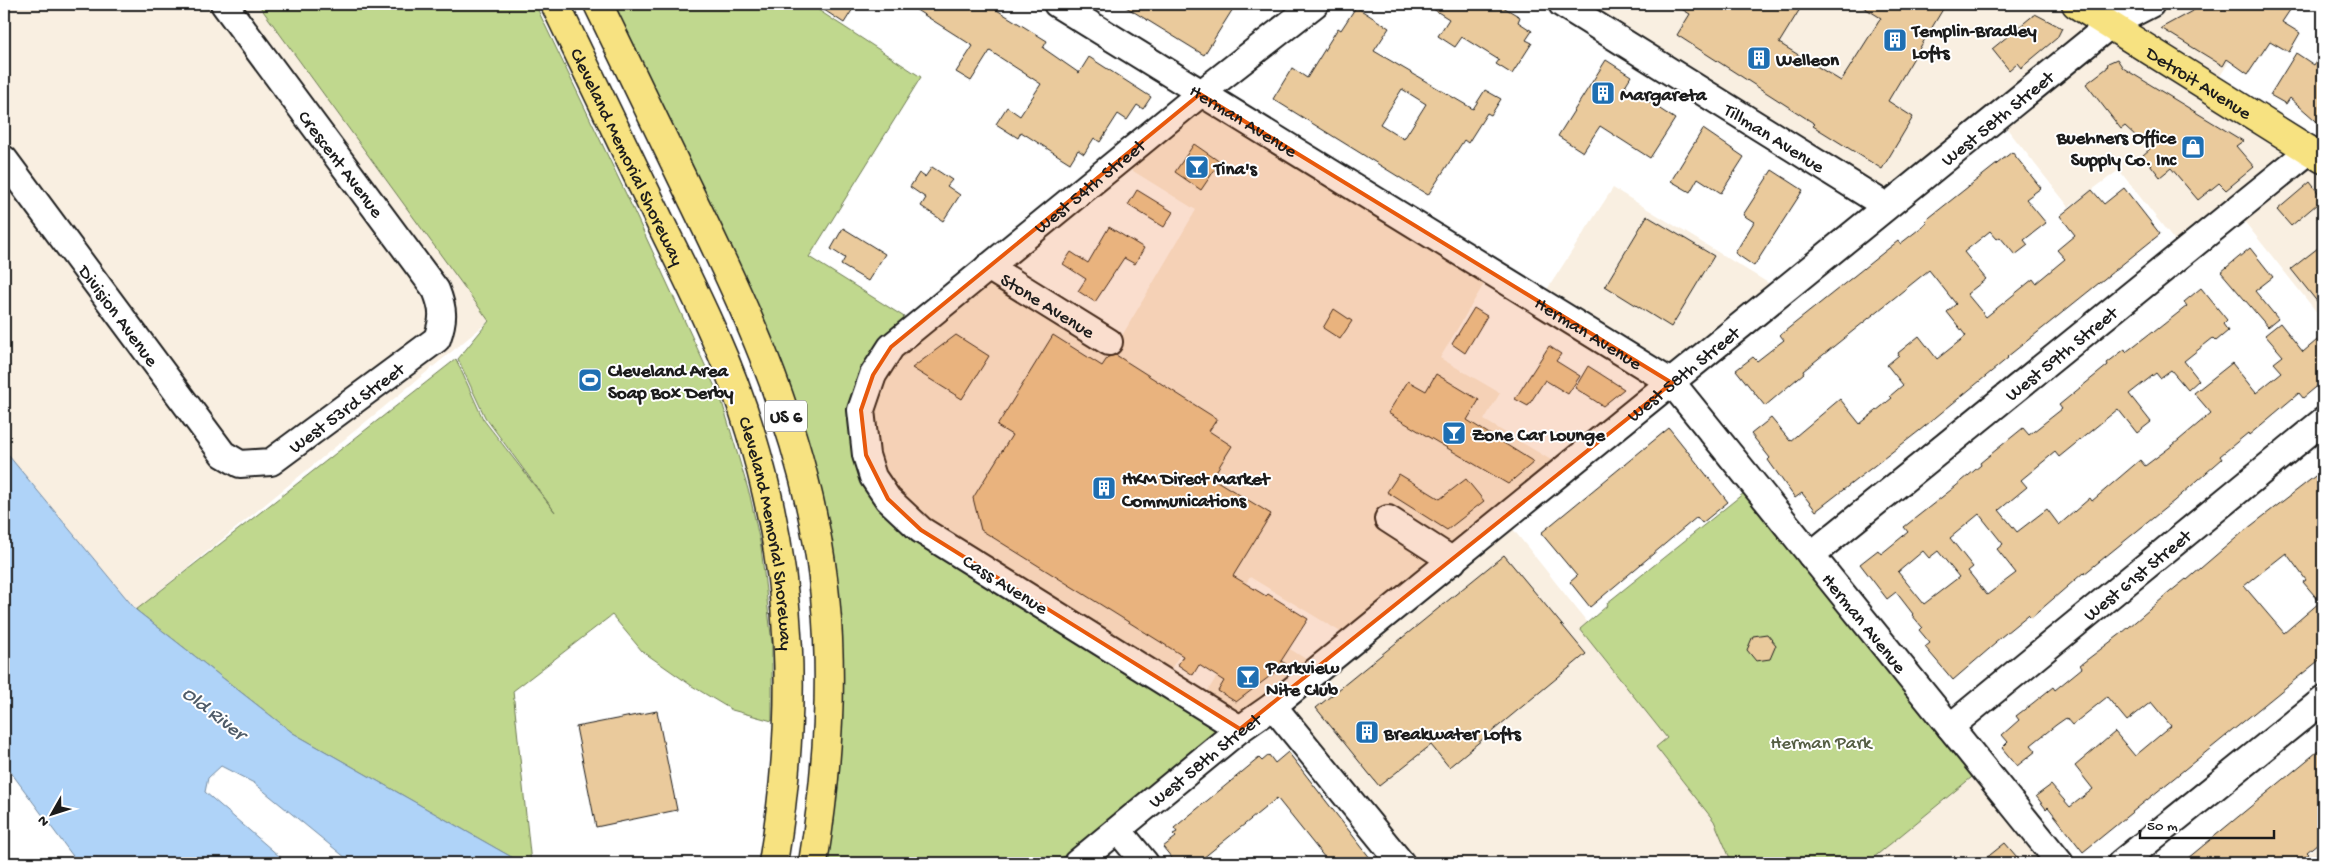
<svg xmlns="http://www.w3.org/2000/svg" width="2327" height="867" font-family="'Gochi Hand',sans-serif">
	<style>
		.built { fill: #f9efe1 }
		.green { fill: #c0d88e; stroke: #6e7a55 }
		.water { fill: #afd3f8; stroke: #748aa0 }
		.building { fill: #eaca9c; stroke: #1c1c1c; fill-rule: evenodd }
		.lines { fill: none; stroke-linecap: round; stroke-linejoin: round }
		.minor-casing { stroke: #1c1c1c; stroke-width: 30 }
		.major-casing { stroke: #1c1c1c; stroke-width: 31 }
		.highway-casing { stroke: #1c1c1c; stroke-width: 31 }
		.minor { stroke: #fff; stroke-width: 26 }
		.major { stroke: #f7e281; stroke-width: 28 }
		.highway { stroke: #f7e281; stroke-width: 28 }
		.marked { fill: #e8590c; fill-opacity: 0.2; stroke: #e8590c; stroke-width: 4; stroke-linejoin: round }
		.labels { text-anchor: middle; stroke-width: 4; stroke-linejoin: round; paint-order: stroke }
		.shield { fill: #fff; stroke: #606060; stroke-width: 1 }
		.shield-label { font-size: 18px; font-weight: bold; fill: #1c1c1c }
		.poi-label { font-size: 19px; font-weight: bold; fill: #1c1c1c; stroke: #fff; text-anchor: start }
		.street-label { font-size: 19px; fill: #1c1c1c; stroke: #fff }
		.park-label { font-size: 19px; fill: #555e44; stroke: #fff }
		.water-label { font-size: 20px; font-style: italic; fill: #4f5c69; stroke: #fff }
	</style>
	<rect width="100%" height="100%" fill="#fff"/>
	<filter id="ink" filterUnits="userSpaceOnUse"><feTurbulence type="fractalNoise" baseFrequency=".02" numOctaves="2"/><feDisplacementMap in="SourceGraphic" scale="10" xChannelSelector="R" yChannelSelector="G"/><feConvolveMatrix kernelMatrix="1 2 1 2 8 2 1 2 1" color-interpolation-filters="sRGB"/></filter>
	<g filter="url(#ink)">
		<!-- built -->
		<path class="built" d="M4,4h254l231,317 -353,289 -132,-160z
			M1562,4h703l-53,85 111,69v162l-87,-109 -52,42 -65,-83 -50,37 -72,-91 -111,90z
			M1200,94l291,178 -51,86 60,35 -16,27 82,49 -61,50 274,344h-378l-128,-157 -33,23 -40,-26 50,-79 70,44 34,-28 -104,-63 -19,30 -15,-8 -53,82 -242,-151 -48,-53v-102l115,-108 128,79 80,-136 -79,-49z
			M1613,188l170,104 -111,91 -133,-81z
			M1983,768l77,95h-194z
			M2318,845l5,7v11h-27z"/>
		<!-- green -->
		<path class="green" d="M258,4h277l92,192 95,206 28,94 11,51 11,97v77l-40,-11 -40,-24 -50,-35 -30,-36 -99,76 18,172h-9l-229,-130 -157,-123 320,-251 27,60 72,93 -70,-95 -27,-58 31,-38z
			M598,4h211l112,73 -112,180 108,68 -56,85 27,89 352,230 -163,134h-264l15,-135 -29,-266z
			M1754,485l229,283 -116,95h-135l-18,-42 -58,-74 11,-9 -87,-109 28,-24 -1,-2z"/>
		<!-- water -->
		<path class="water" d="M4,450l132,160 157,123 229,130h-170l-98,-80 -33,-17 -13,12 -3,14 82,71h-209l-74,-100z"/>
		<!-- building -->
		<path class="building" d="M815,4h41l-12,19z
			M907,4h80l60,37 -4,7 36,25 10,-16 62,40 -8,12 -6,-4 -10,15 -9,-6 -18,28 -6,-4 -10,16 -6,-4 -8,13 -49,-31 -3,6 -22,-14 11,-17 13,9 21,-32 -51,-33 -19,30 -15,-9 17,-26z
			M1121,4h115l-32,51z
			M1425,4h73l22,13 -2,5 14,9 -6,9 6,3 -20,31 -16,-10 3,-4 -37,-23 -7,10 -17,-11 11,-17z
			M1673,4h130l-24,39 62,38 40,-63 -23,-14h88l-58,97 25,16 -31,52 -69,-43 2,-2 -138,-89 13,-21z
			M2205,4h89l-12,18 18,11 -11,19 -19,-11 -22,33 -21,-15 -4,7 -62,-38z
			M1356,7l33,21 -15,23 99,58 12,-19 16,9 -10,16 -4,-2 -19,30 -4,-3 -36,55 -155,-96 19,-31 15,10 31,-50 3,2zM1402,89l24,15 -22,35 -24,-15z
			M2035,14l27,14 -5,10 -36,30 -4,-5 -8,7 -17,-21z
			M2323,50v77l-33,-29 -4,6 -16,-9 26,-42 18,12z
			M2117,59l6,9 120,73 -7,5 18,21 -28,23 -7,-7 -21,17 -27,-32 -11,9 -17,-22 7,-6 -25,-23 -4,3 -35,-45 21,-16 1,-5z
			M1606,60l25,16 -6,10 50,33 -25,39 -50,-32 -17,26 -25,-16z
			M1703,129l41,28 -23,36 -23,-15 -8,14 -19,-11z
			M1194,144l26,18 -19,28 -26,-18z
			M2012,152l29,36 -15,11 20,24 -22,17 4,5 -13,10 -15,-18 -3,2 -7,-8 -26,21 22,27 -19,15 19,23 47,-38 3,4 29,-24 -8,-9 18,-15 -15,-19 32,-26 12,14 20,-16 36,46 -153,123 1,1 -89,73 -103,80 -14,-18 -7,5 -27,-38 2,-2 -19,-24 20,-16 19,23 50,-42 20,25 32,-26 -2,-2 13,-11 -16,-20 12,-10 -1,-2 21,-17 18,23 29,-23 -19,-24 9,-8 -27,-34 -126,101 1,2 -39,33 -29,-36 17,-13 4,4 27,-21 -4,-5 118,-94 2,3 27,-21 -2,-2z
			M932,167l20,13 -5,6 13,9 -17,26 -22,-15 5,-8 -16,-11 9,-14 6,4z
			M1772,170l31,20 -49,76 -19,-13 19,-31 -11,-7z
			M2310,182l13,17 -32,27 -14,-16z
			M1137,190l36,22 -9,15 -36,-22z
			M1647,216l67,40 -43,71 -66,-41z
			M1109,227l35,21 -9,16 -11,-6 -29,44 -17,-11 8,-12 -23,-15 8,-12 17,11z
			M843,228l42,26 -17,27 -27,-16 4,-7 -14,-9z
			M2323,244v65l-32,-40z
			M2250,248l23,29 -18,14 23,28 -10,8 -47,-55z
			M2201,288l26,32 -4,4 5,7 -12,10 -3,-3 -29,23 15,19 -11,10 -17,-20 -11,8 -4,-5 -27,21 22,28 -14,11 -19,-24 -59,48 -4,-5 -34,28 6,7 -28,23 18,22 30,-23 12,16 31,-27 2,3 48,-41 5,6 28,-21 38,-32 -17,-20 38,-30 24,30 26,-21 -8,-9 9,-7 -18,-21 15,-12 23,29 20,-17v37l-6,6 4,5 -18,15 -4,-5 -50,42 -1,-2 -28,23 2,3 -48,42 -90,73 -1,-1 -52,45 -3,-3 -33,27 1,1 -43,37 -28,-33 5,-4 -11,-13 3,-3 -10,-12 1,-1 -17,-22 -9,7 -27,-35 18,-14 3,4 27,-22 -4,-5 52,-41 25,-21 -1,-2 43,-35 6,7 33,-26 -3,-4 49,-40 -1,-2 18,-14 1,3 27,-21 1,1 33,-26 -3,-4zM1979,514l24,30 -6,5 19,24 -29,22 -19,-24 5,-4 -23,-29zM1923,551l6,7 9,-7 21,26 -35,27 -26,-32z
			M1474,308l13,8 -22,37 -13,-9z
			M1334,309l18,12 -12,18 -17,-11z
			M956,335l33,21 -27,43 -50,-31z
			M1053,335l49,31 6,-9 8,-2 101,64 -8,12 23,15 -20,32 59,36 -38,62 33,20 2,-2 40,25 -27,42 5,3 -50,38 -18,-11 6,-10 -25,-16 -6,10 -15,-10 5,-9 -202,-126 -8,-32 39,-63 -15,-9z
			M1549,346l12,8 -5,7 24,15 -12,18 -23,-14 -17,26 -13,-7z
			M1588,366l36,23 -21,17 -28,-18z
			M1436,374l43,26 -12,20 67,42 -26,22 -120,-71 20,-32 18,10z
			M1669,428l59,74 -26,21 -5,-6 -107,90 -20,-25 7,-6 -36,-43z
			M2323,470v187l-240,195 -35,-45 -2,2 -10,-13 15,-11 19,22 23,-18 -18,-23 40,-34 20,24 36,-30 -20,-24 -24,19 -20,-24 -35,28 -6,-7 -10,7 -25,20 5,6 -19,15 -15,-18 6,-6 -6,-7 17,-15 -3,-4 17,-13 20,-16 2,3 27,-22 -2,-3 42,-32 48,-41 16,-13 1,1 56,-48zM2286,553l20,27 -3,2 17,20 -36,31 -40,-47z
			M1399,474l41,25 26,-20 18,22 -37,29 -60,-38z
			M1504,555l82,99 -137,113 -18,-22 -52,41 -63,-78z
			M1767,634l9,11 -6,14 -14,2 -9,-11 6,-14z
			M657,711l20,99 -81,17 -20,-100z
			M2323,747v92l-16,13 2,2 -12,9h-115z
			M1288,752l86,111h-45l-52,-65 -80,65h-21l-13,-16 13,-10 -3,-3 4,-2 -3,-4 85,-70 3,3 7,-6 6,8z
			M2005,843l17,20h-42z"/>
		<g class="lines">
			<!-- minor casing -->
			<g class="minor-casing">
				<g id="minor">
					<path id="s1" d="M1057,4l615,379 388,480"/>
					<path id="s2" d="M1562,4l324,202"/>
					<path id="s3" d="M4,159l219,295 17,10 31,-2 166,-123c7,-20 7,-29 -1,-49l-212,-286"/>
					<path id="s4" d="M988,267l121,75"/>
					<path d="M1388,519l65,42"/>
					<path id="s5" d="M1811,555l499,-405"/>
					<path d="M1273,706l128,157"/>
					<path id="s6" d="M1950,727l373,-306"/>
					<path id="s7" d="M1240,729l-319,-199 -33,-31 -15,-22 -7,-22 -5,-45 12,-35 18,-28 309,-253 115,-90"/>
					<path d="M1118,830l27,33"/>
					<path id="s8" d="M1077,863l163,-134 33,-23 837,-681 41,-21"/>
					<path d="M2121,863l202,-163"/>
				</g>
			</g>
			<!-- major casing -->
			<g class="major-casing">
				<g id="major">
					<path id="s9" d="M2076,4l247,155"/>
				</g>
			</g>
			<!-- highway casing -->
			<g class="highway-casing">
				<g id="highway">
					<path id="s10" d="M555,4c36,75 73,150 109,226 32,65 65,131 86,201 45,146 48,282 23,432"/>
					<path d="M598,4c30,63 61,125 91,188 54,110 101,211 125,331 23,112 17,229 -1,340"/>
				</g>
			</g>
			<!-- minor -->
			<use href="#minor" class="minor"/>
			<!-- major -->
			<use href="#major" class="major"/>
			<!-- highway -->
			<use href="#highway" class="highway"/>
		</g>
	</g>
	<!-- marked area -->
	<path class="marked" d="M1200,94l472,289 -432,346 -319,-199 -33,-31 -22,-44 -5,-45 12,-35 18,-28z"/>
	<!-- icons -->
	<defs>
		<g id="building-square" transform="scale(1.25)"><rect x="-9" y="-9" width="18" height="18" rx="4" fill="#1f6fb2" stroke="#fff"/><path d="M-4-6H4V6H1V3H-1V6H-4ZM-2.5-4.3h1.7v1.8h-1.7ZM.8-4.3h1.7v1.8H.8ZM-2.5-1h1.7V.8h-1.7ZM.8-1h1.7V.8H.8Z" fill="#fff"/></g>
		<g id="shop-square" transform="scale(1.25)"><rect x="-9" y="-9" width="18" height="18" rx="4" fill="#1f6fb2" stroke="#fff"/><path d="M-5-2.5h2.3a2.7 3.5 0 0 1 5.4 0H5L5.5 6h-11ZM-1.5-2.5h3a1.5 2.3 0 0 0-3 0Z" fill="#fff"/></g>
		<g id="bar-square" transform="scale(1.25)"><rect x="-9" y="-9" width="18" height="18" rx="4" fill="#1f6fb2" stroke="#fff"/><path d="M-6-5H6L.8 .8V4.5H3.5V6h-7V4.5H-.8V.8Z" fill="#fff"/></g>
		<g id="stadium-square" transform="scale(1.25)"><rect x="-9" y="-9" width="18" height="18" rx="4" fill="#1f6fb2" stroke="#fff"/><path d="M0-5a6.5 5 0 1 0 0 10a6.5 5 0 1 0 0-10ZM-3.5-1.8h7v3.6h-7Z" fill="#fff"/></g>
	</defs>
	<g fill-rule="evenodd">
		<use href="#building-square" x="1895" y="40"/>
		<use href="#building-square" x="1759" y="58"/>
		<use href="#building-square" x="1603" y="93"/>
		<use href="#shop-square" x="2193" y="147"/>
		<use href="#bar-square" x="1197" y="167"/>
		<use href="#stadium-square" x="590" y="380"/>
		<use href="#bar-square" x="1454" y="433"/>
		<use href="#building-square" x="1104" y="488"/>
		<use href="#bar-square" x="1248" y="677"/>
		<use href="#building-square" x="1367" y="732"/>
	</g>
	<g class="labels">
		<!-- shield labels -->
		<rect class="shield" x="765" y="400.5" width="42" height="31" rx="4"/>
		<g class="shield-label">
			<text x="786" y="422">US 6</text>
		</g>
		<!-- poi labels -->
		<g class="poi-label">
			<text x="1912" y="36">Templin-Bradley<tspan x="1912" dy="22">Lofts</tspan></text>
			<text x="1776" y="65">Welleon</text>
			<text x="1620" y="100">Margareta</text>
			<text x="2176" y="143" text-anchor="end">Buehners Office<tspan x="2176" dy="22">Supply Co. Inc</tspan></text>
			<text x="1214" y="174">Tina's</text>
			<text x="608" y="376">Cleveland Area<tspan x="608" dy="22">Soap Box Derby</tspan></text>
			<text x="1472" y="440">Zone Car Lounge</text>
			<text x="1122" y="484">HKM Direct Market<tspan x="1122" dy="22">Communications</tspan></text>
			<text x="1266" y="673">Parkview<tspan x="1266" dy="22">Nite Club</tspan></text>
			<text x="1384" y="739">Breakwater Lofts</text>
		</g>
		<!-- street labels -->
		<g class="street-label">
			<text dy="7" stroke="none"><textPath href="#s9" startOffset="146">Detroit Avenue</textPath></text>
			<text dy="7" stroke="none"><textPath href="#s8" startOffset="1184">West 58th Street</textPath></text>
			<text dy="7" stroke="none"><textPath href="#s1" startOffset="220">Herman Avenue</textPath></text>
			<text dy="7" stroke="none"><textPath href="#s2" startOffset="251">Tillman Avenue</textPath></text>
			<text dy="7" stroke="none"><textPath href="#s10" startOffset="169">Cleveland Memorial Shoreway</textPath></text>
			<text transform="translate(342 163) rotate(53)" y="7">Crescent Avenue</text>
			<text dy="7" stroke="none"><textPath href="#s7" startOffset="842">West 54th Street</textPath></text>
			<text dy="7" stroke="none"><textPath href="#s4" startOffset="71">Stone Avenue</textPath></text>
			<text dy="7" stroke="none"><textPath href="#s3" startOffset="194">Division Avenue</textPath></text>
			<text dy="7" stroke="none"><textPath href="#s1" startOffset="625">Herman Avenue</textPath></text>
			<text dy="7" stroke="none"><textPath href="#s5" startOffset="321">West 59th Street</textPath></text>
			<text dy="7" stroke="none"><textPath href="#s8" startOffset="779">West 58th Street</textPath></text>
			<text dy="7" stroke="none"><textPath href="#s3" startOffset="511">West 53rd Street</textPath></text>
			<text dy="7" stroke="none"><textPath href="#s10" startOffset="574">Cleveland Memorial Shoreway</textPath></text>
			<text dy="7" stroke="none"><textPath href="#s6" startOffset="241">West 61st Street</textPath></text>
			<text transform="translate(1006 583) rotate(32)" y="7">Cass Avenue</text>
			<text dy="7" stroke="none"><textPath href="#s1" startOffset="1030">Herman Avenue</textPath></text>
			<text dy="7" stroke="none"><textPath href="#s8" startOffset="164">West 58th Street</textPath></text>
		</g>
		<!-- park labels -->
		<g class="park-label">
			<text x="1821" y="748">Herman Park</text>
		</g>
		<!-- water labels -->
		<g class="water-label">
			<text transform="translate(215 712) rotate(38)" y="7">Old River</text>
		</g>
	</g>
	<!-- margin -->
	<rect width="2327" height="867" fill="none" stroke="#fff" stroke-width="20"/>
	<rect x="10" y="10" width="2307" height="847" fill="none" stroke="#1c1c1c" stroke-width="2" filter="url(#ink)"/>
	<!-- north arrow -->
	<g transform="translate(52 814) rotate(231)" stroke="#ffffff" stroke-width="4" paint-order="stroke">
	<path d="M0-4L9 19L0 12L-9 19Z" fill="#1c1c1c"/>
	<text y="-8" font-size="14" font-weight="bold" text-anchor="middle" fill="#1c1c1c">N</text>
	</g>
	<!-- scale -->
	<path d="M2140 830v8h134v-8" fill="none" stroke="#1c1c1c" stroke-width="2.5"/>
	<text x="2147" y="830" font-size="15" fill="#1c1c1c" stroke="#ffffff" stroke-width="4" paint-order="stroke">50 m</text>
</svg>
